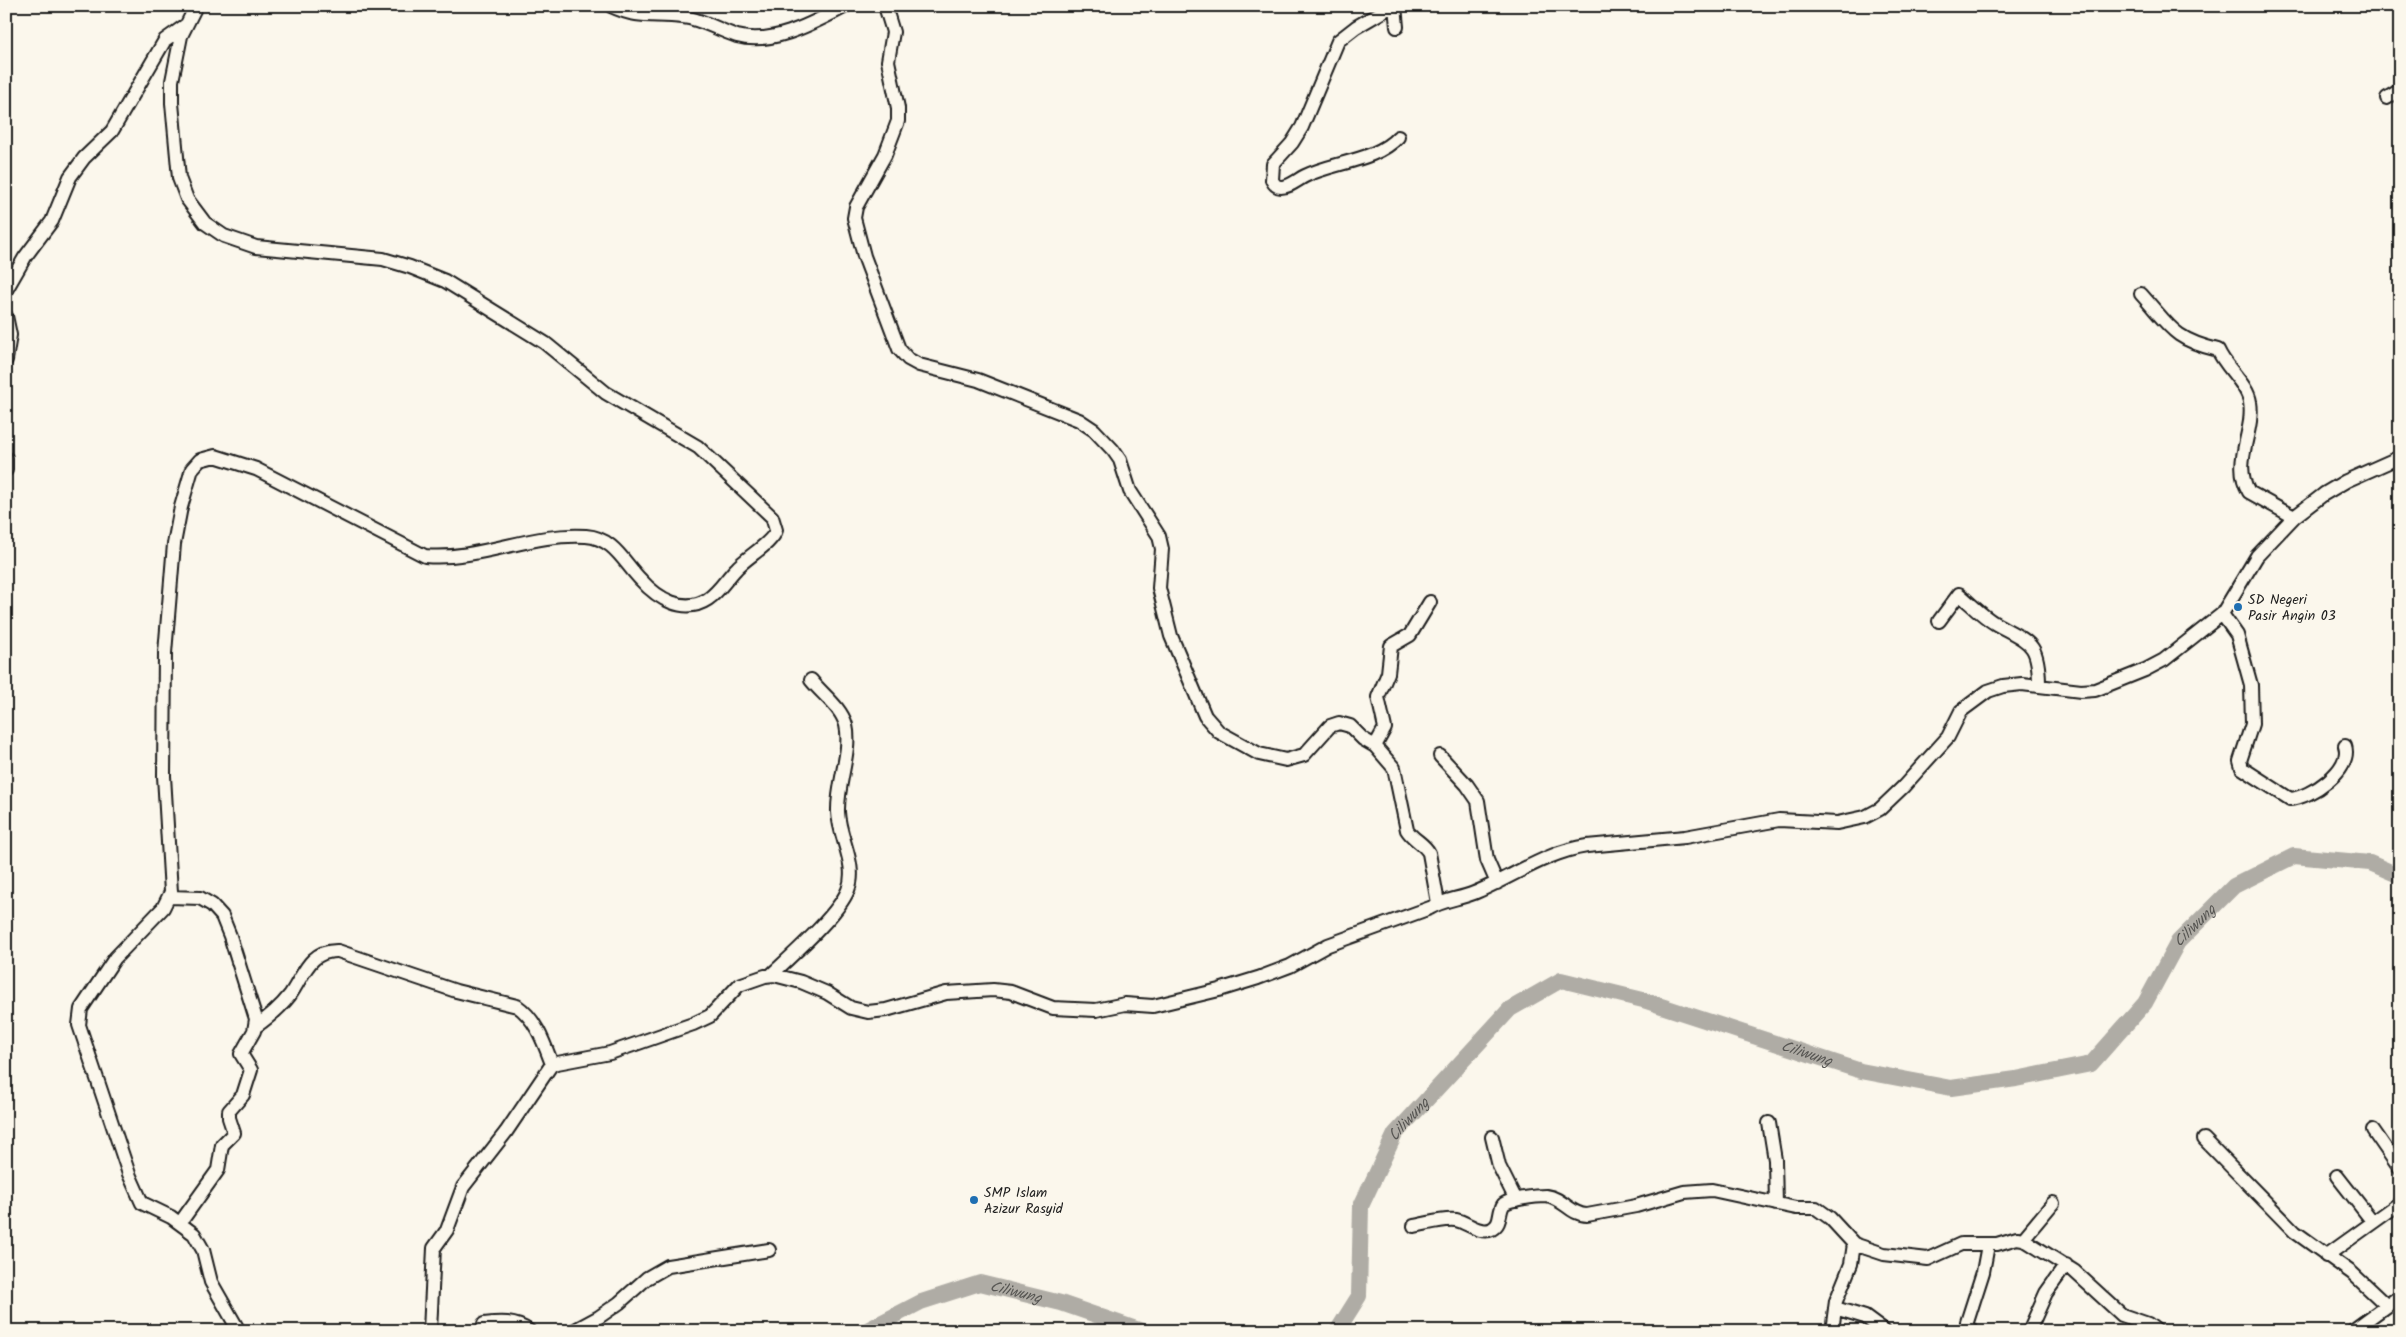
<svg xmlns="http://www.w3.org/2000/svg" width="2406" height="1337" font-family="Kalam,sans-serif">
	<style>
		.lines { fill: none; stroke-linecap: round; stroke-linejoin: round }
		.river { stroke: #afaca5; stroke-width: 16 }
		.minor-casing { stroke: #1c1c1c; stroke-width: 16 }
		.minor { stroke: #fbf7ec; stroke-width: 12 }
		.poi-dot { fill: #1f6fb2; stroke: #fbf7ec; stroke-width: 2 }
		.labels { text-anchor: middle; stroke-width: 4.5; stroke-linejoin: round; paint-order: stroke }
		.poi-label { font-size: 14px; fill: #1c1c1c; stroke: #fbf7ec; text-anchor: start }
		.water-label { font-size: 15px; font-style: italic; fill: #575653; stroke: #fbf7ec }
	</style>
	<rect width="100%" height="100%" fill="#fbf7ec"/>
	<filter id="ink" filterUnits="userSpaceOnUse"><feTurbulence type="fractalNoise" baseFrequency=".02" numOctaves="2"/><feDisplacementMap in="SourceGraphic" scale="10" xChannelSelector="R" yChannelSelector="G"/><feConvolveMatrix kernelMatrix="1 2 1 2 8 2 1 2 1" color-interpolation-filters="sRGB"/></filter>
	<g filter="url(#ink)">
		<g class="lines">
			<!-- river -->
			<g class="river">
				<path id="s1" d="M865,1331l56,-29 59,-19 81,20 81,28"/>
				<path id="s2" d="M1337,1331l22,-35 2,-90 34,-72 115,-125 51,-29 82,20 218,71 90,17 65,-9 75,-15 54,-61 33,-61 56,-56 60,-30 76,7 30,13"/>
			</g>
			<!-- minor casing -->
			<g class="minor-casing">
				<path id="minor" d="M196,6l-15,30 -9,45v22l7,75 8,21 18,24 19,13 32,11 127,12 27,8 35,14 100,62 61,50 92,54 74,70 4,13c-3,13 -30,27 -40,39 -9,9 -17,23 -28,30 -24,16 -51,-1 -67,-19 -17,-17 -27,-42 -55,-44 -54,-4 -107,25 -161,20l-169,-87 -41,-13 -15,4 -8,9 -11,38 -7,37 -9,109 -1,123 7,116 -8,16 -48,50 -34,51 -2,16 50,149 13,29 29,14 23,17 9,16 8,32 28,49
					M611,6c30,14 42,7 72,11 19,2 35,13 54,19 36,10 78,-14 109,-30
					M885,6l8,26 -5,29 10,47v13l-13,34 -29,52 -2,11 10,38 35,93 9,10 11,6 59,15 101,40 15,10 19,20 7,10 10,31 29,45 3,13 -3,39 12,48 34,80 14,16 40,22 27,6 18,-5 26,-29 9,-3 11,3 13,13 12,7
					M1392,6l-36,21 -18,14 -36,86 -10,16 -19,21 -1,16c2,4 4,7 9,7 9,0 16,-7 24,-11 29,-14 71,-15 93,-39
					M1395,6l2,21
					M2387,98l13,-8
					M6,290l19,-33 27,-36 18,-44 14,-19 28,-27 53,-91 21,-15
					M2141,294c29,32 31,45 77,56 7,17 30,35 32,52 5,31 -19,60 -1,90l45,25
					M6,316l4,19 -4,25
					M6,458v12
					M1430,602l-20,33 -19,11 -3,27 -10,24 7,31 -10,18 19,22 13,62c6,10 17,13 22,23l9,50
					M2222,614l15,21 14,50 1,39 -12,37 2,7 48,31c20,-1 63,-30 55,-53
					M1939,621l20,-27c12,10 23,22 37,30 34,19 43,18 43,61
					M1440,756l27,29 11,16 9,59 10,23
					M170,897l30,1 12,7 10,11 8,20 26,83 -2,12 -13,23 10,16 -8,25 -14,16v7l5,15 -12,12 -4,25 -38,53
					M771,975c20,-19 67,-60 77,-85 10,-25 -9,-52 -10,-78 -1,-29 14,-61 8,-87 -5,-18 -24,-31 -35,-45
					M255,1027c13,-9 25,-19 35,-32 14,-20 19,-45 48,-44l118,40 61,15c19,13 27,37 35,58
					M1769,1123l6,37 1,44
					M2373,1130l27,39
					M1492,1137l7,29 17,34
					M2204,1139l91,93 57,41 34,32
					M2337,1176l36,46
					M1414,1226c12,-2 30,-8 42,-6 11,2 24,15 36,9 10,-6 6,-15 11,-24 3,-6 36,-9 43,-9 17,2 25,19 41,19l49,-9 48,-14 28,-2 84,18h20l14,10 24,26 30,10 44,5 33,-15h36l20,-6 6,1 51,32 48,44 26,9 9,7
					M2023,1239l30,-36
					M2326,1256l74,-53
					M1835,1308l30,9 19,14
					M484,1324c16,-2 31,-3 45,7
					M1972,1330l-5,-1v-7l16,-50 5,-27
					M430,1331l4,-83 13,-18 16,-43 43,-55 46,-68 58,-11 83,-29 17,-8 29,-31 26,-9 9,-1 27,7 26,11 24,15 17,4 18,-2 60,-17 47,-3 18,2 42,16 43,2 29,-6 28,2 66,-16 39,-12 32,-12 38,-21 102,-37c13,-8 29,-9 44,-15 37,-15 72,-41 113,-47l98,-9 94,-17 58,3 28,-6 15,-8 23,-22 45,-50 13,-26 27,-20 15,-5 19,-2 59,7 14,-1 50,-20 19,-10 58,-46 35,-58 37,-39 30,-23 22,-13 54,-24
					M573,1331l26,-14 20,-14 28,-25 21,-12 101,-16
					M1832,1331l4,-30 15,-37 3,-20
					M2029,1331l17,-38 20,-28
					M2352,1331l48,-35"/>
			</g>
			<!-- minor -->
			<use href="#minor" class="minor"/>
		</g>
	</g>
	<!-- markers -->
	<g class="poi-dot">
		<circle cx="2238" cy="607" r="5"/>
		<circle cx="974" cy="1200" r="5"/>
	</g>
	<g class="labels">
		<!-- poi labels -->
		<g class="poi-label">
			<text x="2248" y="604">SD Negeri<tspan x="2248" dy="16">Pasir Angin 03</tspan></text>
			<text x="984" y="1197">SMP Islam<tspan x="984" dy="16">Azizur Rasyid</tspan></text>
		</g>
		<!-- water labels -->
		<g class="water-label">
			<text dy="5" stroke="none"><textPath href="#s2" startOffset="1161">Ciliwung</textPath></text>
			<text dy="5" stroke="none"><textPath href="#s2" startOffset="696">Ciliwung</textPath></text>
			<text dy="5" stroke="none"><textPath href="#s2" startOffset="231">Ciliwung</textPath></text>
			<text dy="5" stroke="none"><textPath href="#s1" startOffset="162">Ciliwung</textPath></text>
		</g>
	</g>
	<!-- margin -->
	<rect width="2406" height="1337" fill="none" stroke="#fbf7ec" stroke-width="25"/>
	<rect x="12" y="12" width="2381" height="1312" fill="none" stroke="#1c1c1c" stroke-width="2" filter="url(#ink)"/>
</svg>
